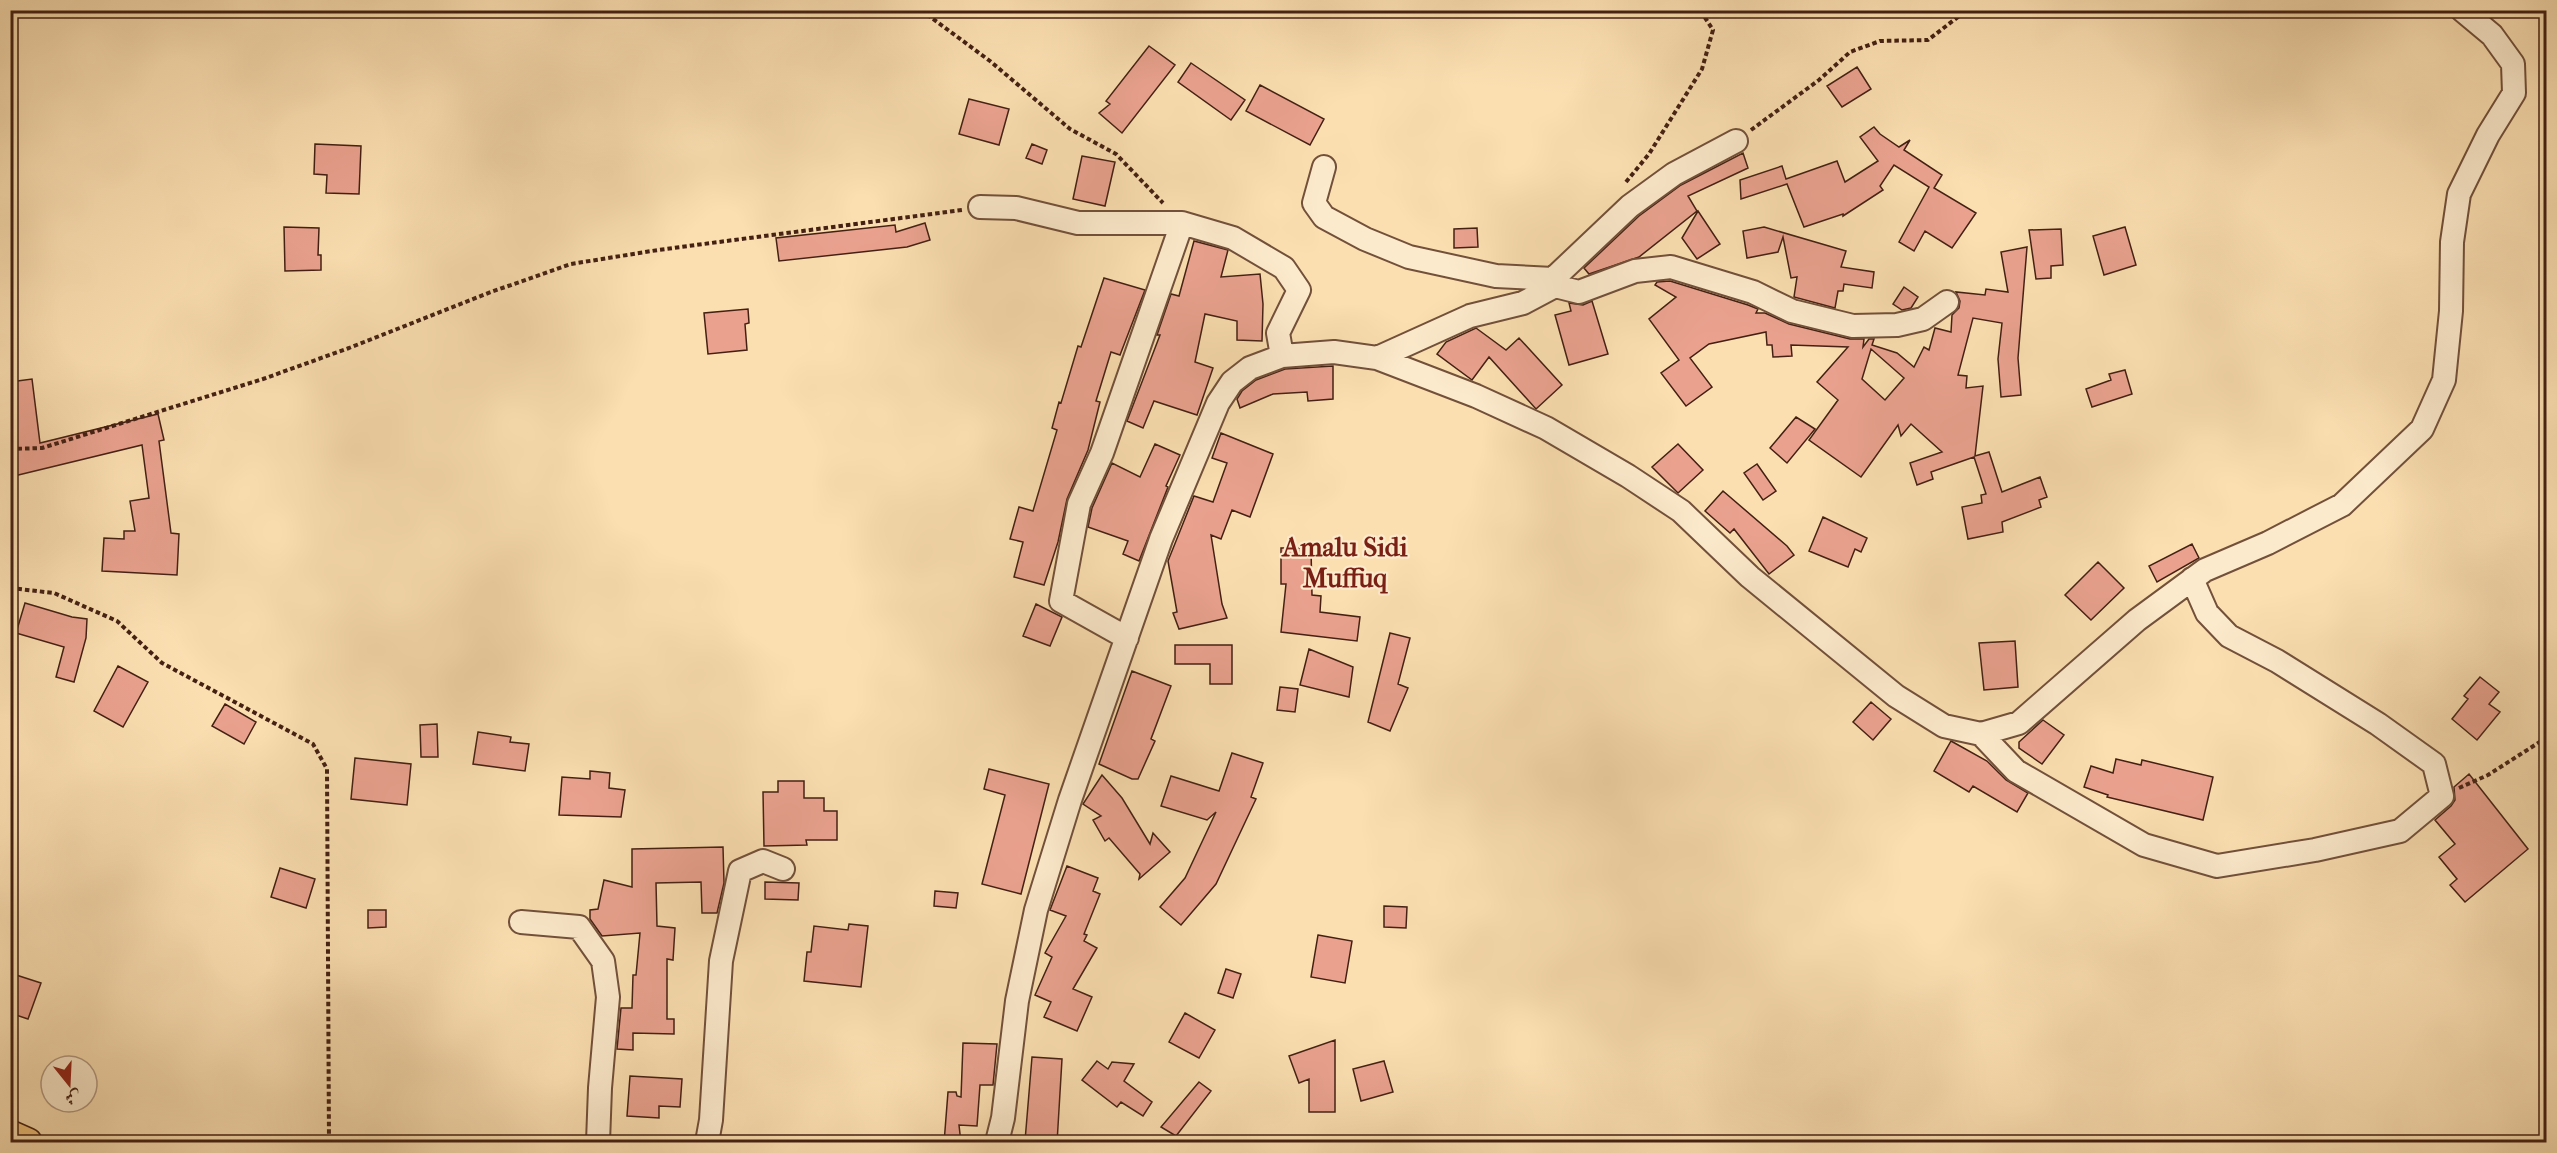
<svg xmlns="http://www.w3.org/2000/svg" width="2557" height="1153" font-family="'IM FELL French Canon',Amiri,serif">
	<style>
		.building { fill: #eaa28f; stroke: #442013; stroke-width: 1.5; fill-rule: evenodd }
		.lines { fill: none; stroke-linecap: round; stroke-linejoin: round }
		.minor-casing { stroke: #72503a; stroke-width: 26 }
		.major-casing { stroke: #442013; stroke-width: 30 }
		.path { stroke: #442013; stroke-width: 4; stroke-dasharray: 4.5 3; stroke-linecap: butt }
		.minor { stroke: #fceacc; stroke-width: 22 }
		.major { stroke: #eec078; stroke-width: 27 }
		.labels { text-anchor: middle; stroke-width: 4.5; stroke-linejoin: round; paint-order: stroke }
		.district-label { font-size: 27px; font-weight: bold; fill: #7a1f14; stroke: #fceacc }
	</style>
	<rect width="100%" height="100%" fill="#fbdfb1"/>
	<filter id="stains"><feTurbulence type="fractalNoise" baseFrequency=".00333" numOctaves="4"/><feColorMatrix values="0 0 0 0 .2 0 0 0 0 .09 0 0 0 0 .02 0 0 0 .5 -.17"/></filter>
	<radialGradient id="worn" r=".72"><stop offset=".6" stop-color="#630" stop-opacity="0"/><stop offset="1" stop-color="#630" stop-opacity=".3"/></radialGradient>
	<!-- building -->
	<path class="building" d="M1149,46l26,19 -53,68 -23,-20 11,-9 -4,-3z
		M1191,63l54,37 -14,20 -53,-38z
		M1857,67l14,22 -29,18 -15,-21z
		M1260,85l64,34 -14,26 -64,-34z
		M969,99l40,10 -10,36 -40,-11z
		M1874,127l6,7 19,13 11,-7 -6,10 38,25 -8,13 42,25 -24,35 -27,-17 -11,20 -15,-9 30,-55 -35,-22 -14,21 3,4 -40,26v-2l-39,13 -17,-43 -46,15 -1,-19 42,-14 4,13 51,-18 8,21 33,-21 -18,-24z
		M315,144l46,2 -2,48 -33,-1 1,-18 -13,-1z
		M1032,144l15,6 -5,14 -16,-6z
		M1743,153l5,15 -60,28 9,15 -58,46 -50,17 -5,-6 55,-52 42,-31z
		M1082,156l33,6 -10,44 -32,-7z
		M1698,211l22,33 -23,15 -15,-21z
		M925,223l5,17 -23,7 -128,14 -3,-23 119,-13 1,7z
		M284,227l35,1 -1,27h3v15l-36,1z
		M1764,227l82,24 -5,16 33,5 -2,16 -28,-4 -1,7h-5l-3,17 -41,-11 3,-20 -6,1 -8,-41 -5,15 -31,6 -4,-27z
		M2125,227l11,38 -32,10 -11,-39z
		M1477,228l1,19 -24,1v-19z
		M2061,229l2,36 -12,1v12l-15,1 -7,-49z
		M1194,241l34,9 -7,27 39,-3 3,30 -1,37 -25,-1v-19l-32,-7 -10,48 18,6 -16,47 -43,-14 -11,27 -16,-7 33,-86h-3l14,-41 8,2z
		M2027,247l-9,111 3,37 -20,2 -3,-38 4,-36 -29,-5 -15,57 9,1 -1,12 17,-2 -8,70 14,-4 13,40 38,-15 7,20 -8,3 2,7 -39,15 1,10 -35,7 -6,-32 20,-4 -1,-8 5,-1 -12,-37 -43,15 2,7 -16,6 -7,-22 32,-11 -31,-28 -10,12 -3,-11 -37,52 -52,-37 29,-40 -21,-18 31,-35 -57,-2 1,11 -19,1 -1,-12h-5l-1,-13 -57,12 -19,14 22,29 -26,19 -25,-33 18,-13 -30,-41 27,-22 -21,-12 2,-3 13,-1 78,24 10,4 -2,4h9l24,11 61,15h14l-1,8 6,-8h5l-2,6 25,8 17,14 10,-20 5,3 6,-22 16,4 1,-17 7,-7 1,-7 -4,-9 29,3 1,-6 22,3 -7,-40zM1871,349l33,29 -19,22 -23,-21z
		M1104,278l41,12 -25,65 -9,-3 -15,49 4,1 -12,48 -21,49 -9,43 -14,43 -30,-8 9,-35 -13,-3 9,-32 14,4 24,-81 -5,-2 7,-26 2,1 17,-57 3,1z
		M1904,287l14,10 -7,11 -9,2 -9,-6z
		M1592,301l16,53 -39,11 -14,-50 16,-4 -2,-8 14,2z
		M748,309l1,14 -4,1 2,26 -39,4 -4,-41z
		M1476,328l30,22 13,-12 43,47 -26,24 -47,-52 -17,23 -35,-26 9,-12z
		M1333,366v33l-25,2 -1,-9 -34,2 -33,14 -3,-9 5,-8 14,-11 29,-11z
		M2125,370l7,24 -40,13 -6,-18 25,-9 -2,-6z
		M32,379l8,64 118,-29 6,26 -5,1 12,92 8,1 -2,41 -75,-4 2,-33 20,1v-8h11l-5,-30 19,-3 -7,-53 -132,32v-95z
		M1796,417l19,12 -28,34 -17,-15z
		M1221,433l52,21 -23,63 -18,-7 -11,29 -10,-4 11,69 5,14 -48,11 -6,-16 4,-1 -9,-51 26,-65 19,6 14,-39 -15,-5z
		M1155,444l25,11 -14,31 2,1 -29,74 -16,-7 5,-13 -40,-14 4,-19 20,-45 28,14z
		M1678,444l25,26 -25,23 -26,-26z
		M1757,464l19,27 -13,9 -19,-27z
		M1723,491l64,55 7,9 -25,19 -35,-45 -4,4 -25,-22z
		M1823,517l44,21 -6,14 -6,-3 -7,18 -39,-16z
		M2192,544l7,14 -42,24 -8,-16z
		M1281,548h30l1,47 9,1 -1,16 40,5 -3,24 -76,-9 5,-48h-5z
		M2098,562l26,26 -33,32 -26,-25z
		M25,603l47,14 15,2 -1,19 -12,44 -18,-5 8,-30 -48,-14z
		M1036,604l26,13 -12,29 -27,-10z
		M1390,633l20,5 -12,46 10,4 -18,43 -22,-9z
		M2015,641l3,46 -34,3 -5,-47z
		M1175,645h57v39h-22v-20h-35z
		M1309,649l44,18 -4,30 -49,-12z
		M118,666l30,16 -25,45 -29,-16z
		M1132,671l39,15 -20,53 4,2 -17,38h-6l-33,-15z
		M2480,677l19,15 -10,12 11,8 -23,28 -25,-21 16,-20 -4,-3z
		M1280,687l18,2 -3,23 -18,-2z
		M1871,702l20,17 -18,21 -20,-18z
		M225,704l31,18 -12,22 -32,-18z
		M2043,720l21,15 -22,29 -23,-16v-6z
		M437,724l1,33h-17l-1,-32z
		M478,732l33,5 -1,5 19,2 -4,27 -52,-7z
		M1951,741l36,20 19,19 22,13 -11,19 -44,-26 -4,6 -35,-21z
		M1232,753l31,10 -12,34 5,2 -40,85 -35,41 -21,-18 25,-29 31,-66 -9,8 -46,-14 10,-30 48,15z
		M355,758l56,6 -4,41 -56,-6z
		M2116,759l25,6 1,-5 71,17 -10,43 -96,-23 1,-2 -24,-8 7,-21 22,7z
		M989,769l60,15 -28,110 -39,-10 23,-89 -21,-6z
		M590,771l20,2 -1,15 16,2 -4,27 -62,-2 3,-38 28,2z
		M2469,774l59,75 -63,53 -15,-17 7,-6 -18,-22 16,-13 -20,-24 16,-14 4,-6 -1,-13z
		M1102,775l20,23 28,46 3,-11 17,19 -31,27 1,-5 -31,-36 -4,3 -12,-21 8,-4 -18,-12z
		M778,781h26v17h20v13h13v29h-31l1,5 -43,1 -1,-54h15z
		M723,847l1,36 -7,30h-15l-1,-31 -45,1 1,43 18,2 -2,32 -6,-1v60h7v15l-41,-1v17l-16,-1 4,-41h11l1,-33h3l4,-42 -38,3 -12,-17v-9l8,-1 6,-29 28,7v-38z
		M1067,866l31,12 -5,13 7,3 -16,40 3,1 -3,6 13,7 -24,41 19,8 -15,34 -33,-14 7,-15 -16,-7 17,-38 -7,-4 21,-37 -16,-6z
		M280,868l35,11 -9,29 -35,-11z
		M765,882l34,1 -1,17 -33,-1z
		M935,891l23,2 -2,15 -22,-2z
		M1384,906l23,1 -1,21 -22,-1z
		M368,910h18v17l-18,1z
		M849,924l19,2 -7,61 -57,-6 3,-29h4l3,-26 34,4z
		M1318,935l34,6 -7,42 -34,-6z
		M1226,969l15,5 -8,24 -15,-5z
		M10,973l31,10 -13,36 -18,-6z
		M1185,1013l30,17 -16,28 -30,-16z
		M1335,1040v72h-26v-33l-10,4 -10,-27z
		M963,1043l34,1 -4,41h-13l-3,41 -18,-1 2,18h-17l4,-51h8l1,4 4,1z
		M1032,1057l30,2 -5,84 -32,-2z
		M1097,1061l11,8 4,-7 22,2 -10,17 28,21 -9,14 -22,-14 -4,5 -35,-27z
		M1384,1061l9,31 -32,9 -8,-32z
		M630,1076l52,3 -2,28 -21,-1v12l-32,-2z
		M1199,1082l12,9 -35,45 -15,-9z"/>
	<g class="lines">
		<!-- minor casing -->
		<g class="minor-casing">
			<path id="minor" d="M1324,167l-10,36 10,14 41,22 44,18 87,19 57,3
				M980,207l36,1 62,15h104
				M1555,286l24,6 56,-21 36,-4 82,25 39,19 61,15 44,-1 26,-6 24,-17
				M1377,358l93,-42 53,-13 32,-17 -2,-7 77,-73 44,-32 62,-33
				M1127,638l-66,-37 18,-97 23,-51 80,-230 51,15 51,30 15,22 -21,43 4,23
				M1981,734l35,37 128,74 73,21 98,-16 85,-19 42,-35 -8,-32 -56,-40 -101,-63 -48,-25 -22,-23 -15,-34
				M521,922l58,5 24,34 5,36 -8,91 -2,54
				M707,1142l4,-22 10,-159 19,-90 23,-10 20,8
				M997,1142l6,-24 14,-117 19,-91 34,-110 91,-261 57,-136 14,-21 18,-14 32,-12 52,-4 43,6 99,38 70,32 82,48 53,35 69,66 146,119 48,30 37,8 38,-11 118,-103 68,-50 63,-27 74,-38 80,-76 22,-49 7,-69 1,-69 7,-48 29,-59 26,-42 -1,-29 -21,-29 -30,-25"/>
		</g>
		<!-- major casing -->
		<g class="major-casing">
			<path id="major" d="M10,1134l18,8"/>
		</g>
		<!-- path -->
		<path class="path" d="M921,10l69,51 80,68 46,25 47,49
			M1751,130l68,-50 31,-28 30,-11 48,-1 39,-30
			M1626,182l23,-28 53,-85 11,-39 -13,-20
			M10,449l32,-1 221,-69 86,-31 142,-56 80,-28 87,-14 304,-40
			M10,588l44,5 63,28 45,42 151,81 14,25 2,373
			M2459,788l29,-13 58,-37"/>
		<!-- minor -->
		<use href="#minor" class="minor"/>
		<!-- major -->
		<use href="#major" class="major"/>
	</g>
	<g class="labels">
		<!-- district labels -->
		<g class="district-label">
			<text x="1345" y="556">Amalu Sidi<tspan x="1345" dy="31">Muffuq</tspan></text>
		</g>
	</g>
	<!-- margin -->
	<rect width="2557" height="1153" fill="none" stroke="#fbdfb1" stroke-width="36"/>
	<rect x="12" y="12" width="2533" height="1129" fill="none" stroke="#442013" stroke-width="3"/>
	<rect x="18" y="18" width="2521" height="1117" fill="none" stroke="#442013" stroke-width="1.5"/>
	<!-- north arrow -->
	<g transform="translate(69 1084) rotate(162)"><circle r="28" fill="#fceacc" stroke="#b29982" stroke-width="1.5"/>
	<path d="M0-4.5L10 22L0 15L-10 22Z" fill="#8f2418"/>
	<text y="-9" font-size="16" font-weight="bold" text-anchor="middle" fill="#442013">ش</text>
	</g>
	<rect width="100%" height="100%" filter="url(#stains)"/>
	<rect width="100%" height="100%" fill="url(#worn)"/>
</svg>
